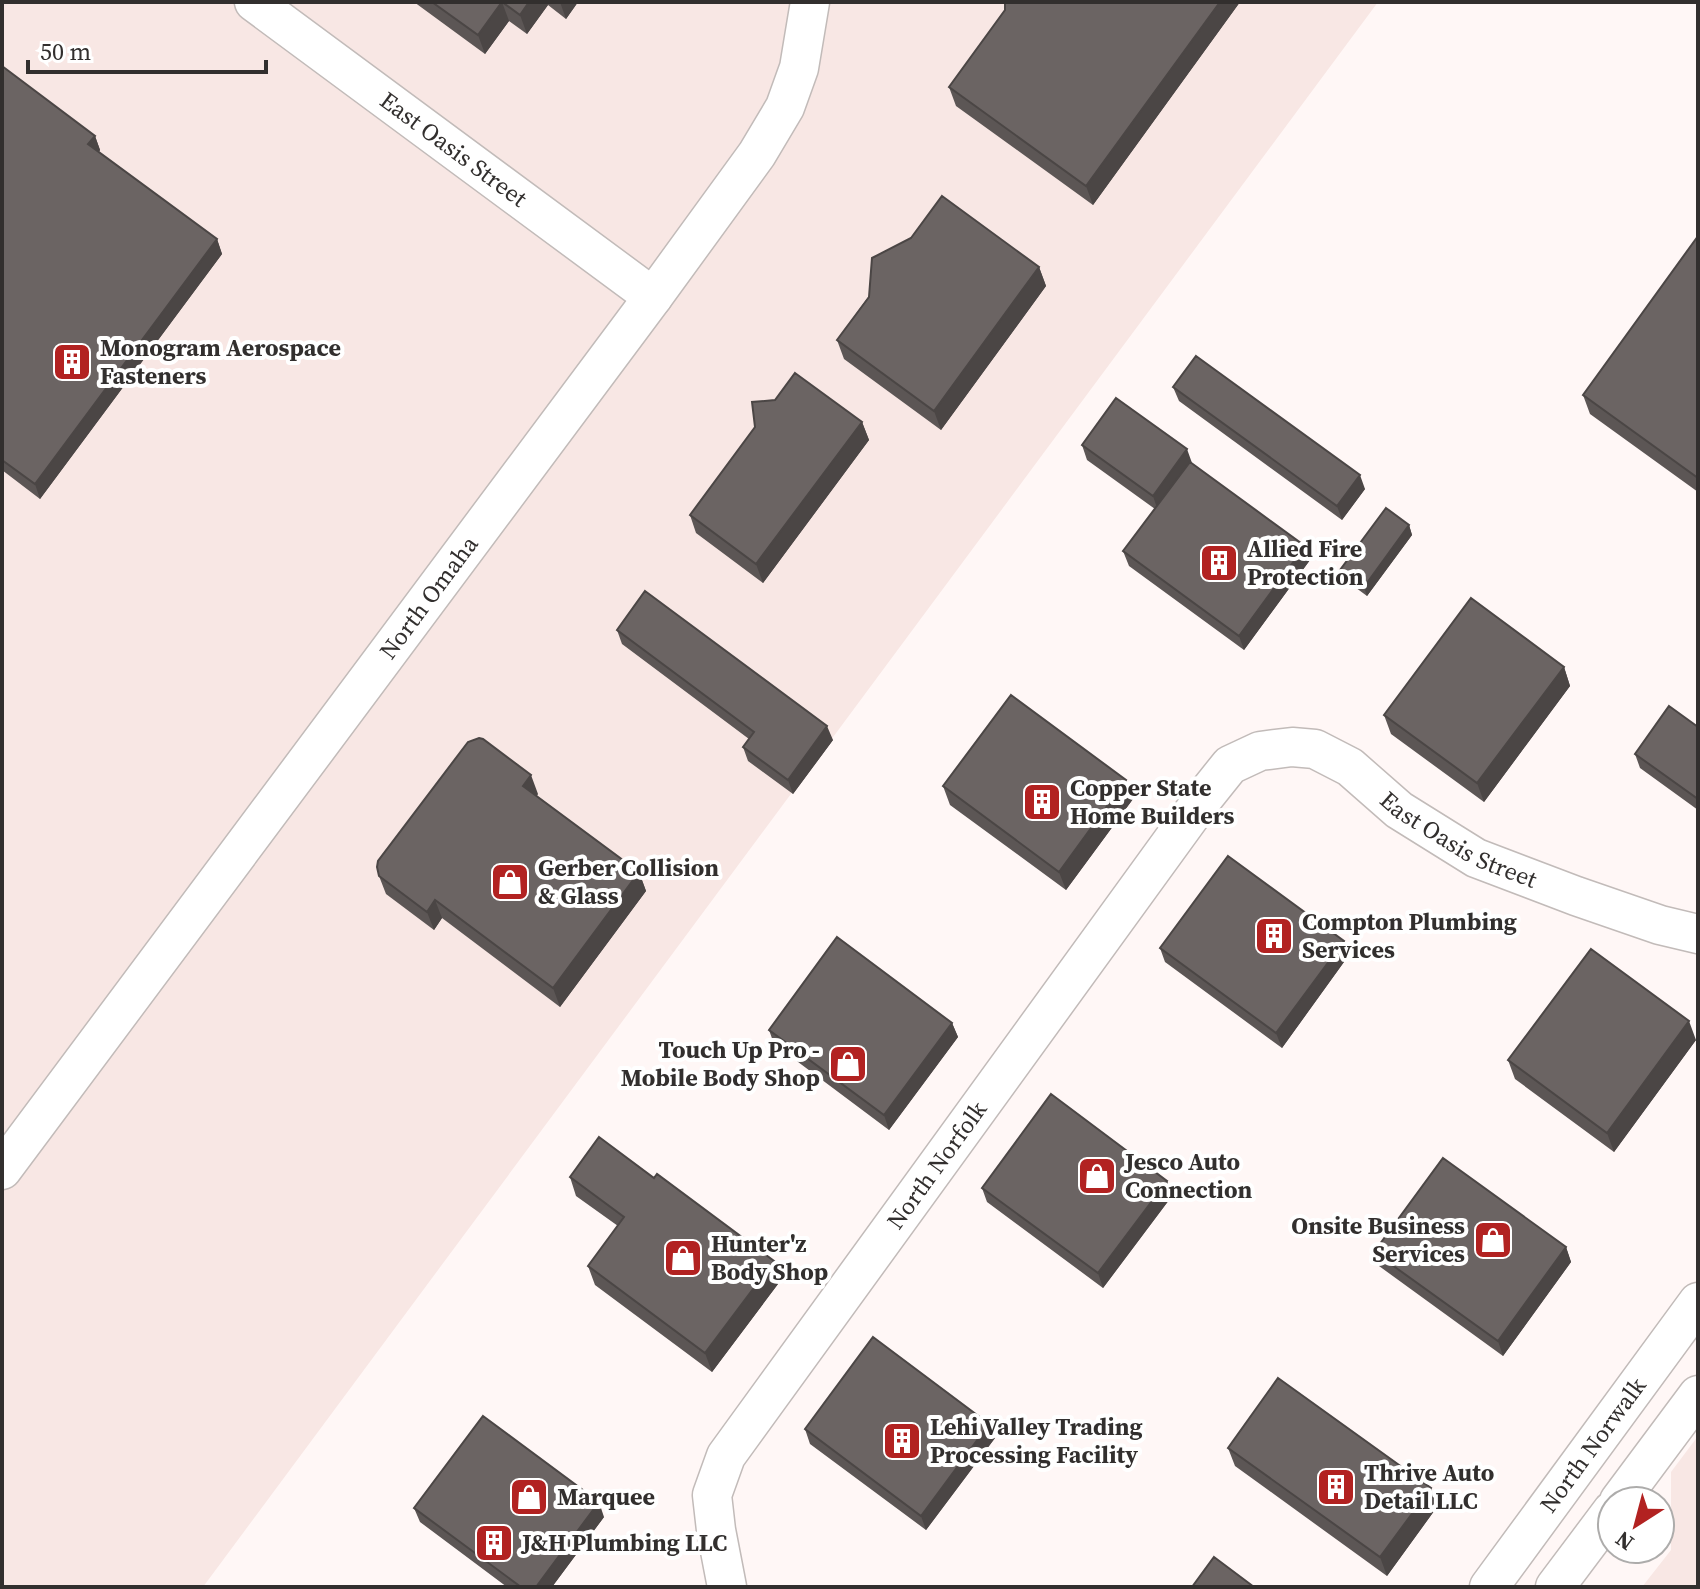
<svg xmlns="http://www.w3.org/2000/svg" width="1700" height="1589" font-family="'Source Serif 4',serif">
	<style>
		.built { fill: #f8e7e4 }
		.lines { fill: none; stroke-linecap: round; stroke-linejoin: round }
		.minor-casing { stroke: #c2bbb9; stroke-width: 41 }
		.minor { stroke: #fff; stroke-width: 38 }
		.wall { fill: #5c5655 }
		.shaded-wall { fill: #4b4645 }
		.building { fill: #6b6463; stroke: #4b4645; stroke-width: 2 }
		.labels { text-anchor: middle; stroke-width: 8; stroke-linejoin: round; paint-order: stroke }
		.street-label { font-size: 24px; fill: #322f2e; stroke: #fff }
		.poi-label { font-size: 24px; font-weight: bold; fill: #322f2e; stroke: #fff; text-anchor: start }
	</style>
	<rect width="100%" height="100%" fill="#fff7f6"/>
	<!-- built -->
	<path class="built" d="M2,2h1376l-1175,1585h-201z
		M1698,1436v151h-56l29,-37v-78z"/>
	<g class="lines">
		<!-- minor casing -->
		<g class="minor-casing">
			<g id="minor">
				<path id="s1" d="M254,2l399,295"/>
				<path id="s2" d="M2,1170l651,-873 104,-143 28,-47 14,-39 11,-66"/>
				<path d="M1619,1501l79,-106"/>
				<path id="s3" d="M727,1587l-11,-57 -4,-35 14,-39 476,-656 28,-35 30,-14 32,-4 23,2 35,18 49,43 77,48 100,38 84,29 38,9"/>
				<path id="s4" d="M1489,1587l209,-285"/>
				<path d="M1555,1587l57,-76"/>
			</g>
		</g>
		<!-- minor -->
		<use href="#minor" class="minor"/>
	</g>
	<!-- wall -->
	<path class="wall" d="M414,2h164l-12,17 -18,-14 -21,29 -18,-13 -24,33z
		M1005,2h235l-147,203 -137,-99 -7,-19 56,-77z
		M2,66l93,70 5,14 -1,2 118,87 5,15 -182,245 -38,-29z
		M1698,236v256l-108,-78 -7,-19z
		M911,238l128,29 7,19 -105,144 -97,-71 -7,-19z
		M1173,387l192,102 -23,31 -163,-119z
		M862,422l7,18 -106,143 -67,-50 -6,-18z
		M1082,445l110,19 113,82 5,14 -66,90 -115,-84 -6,-15 32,-42 -68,-49z
		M1409,525l3,10 -45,61 -23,-17 -4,-9z
		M617,630l216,110 -40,54 -45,-33 -5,-14 6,-8 -127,-95z
		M1564,667l6,19 -86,116 -93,-68 -7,-19z
		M1698,727v83l-58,-42 -5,-14z
		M943,786l190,13 -67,91 -116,-85z
		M538,794l-1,2 102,76 7,19 -86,116 -118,-89 -8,12 -48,-36 -7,-18z
		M1344,941l5,14 -67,93 -117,-86 -5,-14z
		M952,1023l6,14 -69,93 -115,-86 -5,-14z
		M1696,1040l-82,112 -99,-73 -7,-19z
		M570,1177l211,103 -69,92 -117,-87 -7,-19 30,-40 -42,-30z
		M1167,1181l5,15 -69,92 -116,-86 -5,-14z
		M1566,1247l5,15 -68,94 -124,-90 -5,-14z
		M805,1429l190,9 -69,92 -116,-86z
		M1228,1448l209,59 -50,69 -152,-110z
		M414,1508l190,9 -52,70h-45l-87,-65z"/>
	<!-- shaded-wall -->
	<path class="shaded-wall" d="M502,2l7,19 -24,33 -7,-19z
		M529,2h17l2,3 -21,29 -7,-19z
		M560,2h18l-12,17z
		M1220,2h20l-147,203 -7,-19z
		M95,136l5,14 -6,9 -6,-15z
		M217,239l5,15 -182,245 -5,-15z
		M1039,267l7,19 -105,144 -7,-19z
		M862,422l7,18 -106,143 -7,-19z
		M1187,449l5,14 -34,48 -5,-15z
		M1360,475l5,14 -23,31 -5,-14z
		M1409,525l3,10 -45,61 -3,-9z
		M1305,546l5,14 -66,90 -5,-14z
		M1564,667l6,19 -86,116 -7,-19z
		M827,726l6,14 -40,54 -5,-14z
		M531,775l7,19 -8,10 -7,-18z
		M1126,780l7,19 -67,91 -7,-18z
		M639,872l7,19 -86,116 -7,-19z
		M435,900l7,18 -8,12 -7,-18z
		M1344,941l5,14 -67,93 -6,-15z
		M1689,1021l7,19 -82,112 -7,-19z
		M952,1023l6,14 -69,93 -5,-15z
		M1167,1181l5,15 -69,92 -5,-15z
		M1566,1247l5,15 -68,94 -5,-15z
		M774,1261l7,19 -69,92 -7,-19z
		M989,1424l6,14 -69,92 -5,-14z
		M1431,1488l6,19 -50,69 -7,-19z
		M599,1502l5,15 -52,70h-16z"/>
	<!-- building -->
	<path class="building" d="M432,2h97l-9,13 -18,-13 -24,33z
		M1005,2h215l-134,184 -137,-99 56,-77z
		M2,66l93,70 -7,8 129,95 -182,245 -33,-24z
		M942,196l97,71 -105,144 -97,-71 32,-43 3,-39 39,-20z
		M1698,236v242l-115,-83z
		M1196,356l164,119 -23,31 -164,-119z
		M795,373l67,49 -106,142 -66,-49 65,-88 -3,-25 23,-2z
		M1116,398l71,51 -34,47 -71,-51z
		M1190,462l115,84 -66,90 -116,-85z
		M1386,508l23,17 -45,62 -24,-17z
		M645,591l182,135 -39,54 -45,-33 11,-15 -137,-102z
		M1471,598l93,69 -87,116 -93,-68z
		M1011,695l115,85 -67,92 -116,-86z
		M1669,706l29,21v72l-63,-45z
		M479,738l4,1 48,36 -8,11 116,86 -86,116 -118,-88 -8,12 -48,-36 -2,-9 1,-6 90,-119z
		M1228,856l116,85 -68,92 -116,-85z
		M837,937l115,86 -68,92 -115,-85z
		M1591,949l98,72 -82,112 -99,-73z
		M1051,1094l116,87 -69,92 -116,-85z
		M599,1137l55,41 3,-4 117,87 -69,92 -117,-87 36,-49 -54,-40z
		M1443,1158l123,89 -68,94 -124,-89z
		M873,1337l116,87 -68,92 -116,-87z
		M1278,1378l153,110 -51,69 -152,-109z
		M483,1416l116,86 -63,85h-15l-107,-79z
		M1214,1557l40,30h-62z"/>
	<!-- icons -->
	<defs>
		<g id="building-square" transform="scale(2)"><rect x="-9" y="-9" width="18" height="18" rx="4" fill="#b22221" stroke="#fff"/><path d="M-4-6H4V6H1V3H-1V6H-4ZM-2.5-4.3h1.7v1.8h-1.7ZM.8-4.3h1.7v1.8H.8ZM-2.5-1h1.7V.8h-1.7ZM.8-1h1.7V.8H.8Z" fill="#fff"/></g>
		<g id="shop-square" transform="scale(2)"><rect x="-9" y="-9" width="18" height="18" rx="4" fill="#b22221" stroke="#fff"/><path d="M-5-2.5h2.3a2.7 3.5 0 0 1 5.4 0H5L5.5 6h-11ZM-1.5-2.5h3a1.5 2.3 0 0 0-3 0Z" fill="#fff"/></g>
	</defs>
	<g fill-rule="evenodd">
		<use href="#building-square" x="72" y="362"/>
		<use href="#building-square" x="1219" y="563"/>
		<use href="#building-square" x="1042" y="802"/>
		<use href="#shop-square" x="510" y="882"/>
		<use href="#building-square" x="1274" y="936"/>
		<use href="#shop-square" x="848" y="1064"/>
		<use href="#shop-square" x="1097" y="1176"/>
		<use href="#shop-square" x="1493" y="1240"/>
		<use href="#shop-square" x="683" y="1258"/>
		<use href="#building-square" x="902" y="1441"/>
		<use href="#building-square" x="1336" y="1487"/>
		<use href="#shop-square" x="529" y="1497"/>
		<use href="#building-square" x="494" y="1543"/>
	</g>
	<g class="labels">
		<!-- street labels -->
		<g class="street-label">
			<text dy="8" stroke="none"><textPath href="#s1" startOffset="248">East Oasis Street</textPath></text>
			<text dy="8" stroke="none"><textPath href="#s2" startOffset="714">North Omaha</textPath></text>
			<text dy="8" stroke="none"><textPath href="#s3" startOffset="1250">East Oasis Street</textPath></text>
			<text dy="8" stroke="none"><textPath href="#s3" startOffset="494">North Norfolk</textPath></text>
			<text dy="8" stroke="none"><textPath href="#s4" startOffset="176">North Norwalk</textPath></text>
		</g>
		<!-- poi labels -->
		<g class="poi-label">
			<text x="100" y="356">Monogram Aerospace<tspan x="100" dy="28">Fasteners</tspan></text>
			<text x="1247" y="557">Allied Fire<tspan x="1247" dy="28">Protection</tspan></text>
			<text x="1070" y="796">Copper State<tspan x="1070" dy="28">Home Builders</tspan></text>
			<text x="538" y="876">Gerber Collision<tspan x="538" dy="28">&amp; Glass</tspan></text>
			<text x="1302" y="930">Compton Plumbing<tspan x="1302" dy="28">Services</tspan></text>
			<text x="820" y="1058" text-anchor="end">Touch Up Pro -<tspan x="820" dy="28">Mobile Body Shop</tspan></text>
			<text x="1125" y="1170">Jesco Auto<tspan x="1125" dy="28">Connection</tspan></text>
			<text x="1465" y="1234" text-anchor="end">Onsite Business<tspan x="1465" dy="28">Services</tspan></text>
			<text x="711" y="1252">Hunter'z<tspan x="711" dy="28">Body Shop</tspan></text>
			<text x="930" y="1435">Lehi Valley Trading<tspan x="930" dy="28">Processing Facility</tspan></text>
			<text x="1364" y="1481">Thrive Auto<tspan x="1364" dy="28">Detail LLC</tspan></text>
			<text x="557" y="1505">Marquee</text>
			<text x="522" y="1551">J&amp;H Plumbing LLC</text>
		</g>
	</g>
	<!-- border -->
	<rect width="1700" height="1589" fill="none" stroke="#322f2e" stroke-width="8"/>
	<!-- north arrow -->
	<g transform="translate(1636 1525) rotate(216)"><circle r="38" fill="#ffffff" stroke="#adacab" stroke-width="2"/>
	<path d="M0-6L14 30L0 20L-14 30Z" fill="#b22221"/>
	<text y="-12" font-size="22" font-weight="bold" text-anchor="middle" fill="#322f2e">N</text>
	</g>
	<!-- scale -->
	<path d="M28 60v12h238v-12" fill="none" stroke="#322f2e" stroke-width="4"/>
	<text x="40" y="60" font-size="24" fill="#322f2e" stroke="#ffffff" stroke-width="6" paint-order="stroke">50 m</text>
</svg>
